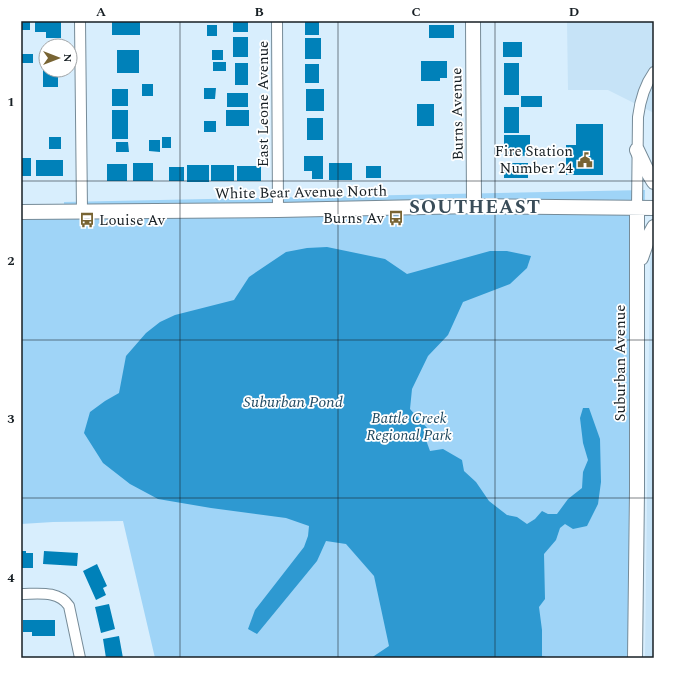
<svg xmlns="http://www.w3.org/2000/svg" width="675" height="679" font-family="Spectral,serif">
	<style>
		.built { fill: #c6e3f7 }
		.green { fill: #9fd4f7 }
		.water { fill: #2e99d1 }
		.building { fill: #0081b9 }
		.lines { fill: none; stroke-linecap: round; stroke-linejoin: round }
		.street-casing { stroke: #768b98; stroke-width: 12 }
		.secondary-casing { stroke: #768b98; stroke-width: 16 }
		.street { stroke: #fff; stroke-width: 10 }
		.secondary { stroke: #fff; stroke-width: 14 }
		.grid { fill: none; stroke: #171f24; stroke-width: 1; stroke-opacity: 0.55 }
		.labels { text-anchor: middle; stroke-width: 3.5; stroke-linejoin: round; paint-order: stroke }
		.street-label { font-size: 15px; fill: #171f24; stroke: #fff }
		.poi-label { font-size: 15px; fill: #171f24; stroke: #fff; text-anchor: end }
		.park-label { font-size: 15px; font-style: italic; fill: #1e4860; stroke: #fff }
		.water-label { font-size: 16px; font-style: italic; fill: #244d66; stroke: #fff }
		.district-label { font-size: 19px; font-weight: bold; letter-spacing: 1px; fill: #3a4d59; stroke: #fff }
		.neatline { fill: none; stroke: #171f24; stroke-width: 1.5 }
		.grid-label { font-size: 13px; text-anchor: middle; font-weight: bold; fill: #171f24 }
	</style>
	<rect width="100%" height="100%" fill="#d8eefd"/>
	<!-- built -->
	<path class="built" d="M567,21h87v92l-46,-23h-40z
		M652,254h2v404h-9l5,-397z"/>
	<!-- green -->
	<path class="green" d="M645,190l-6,468h-484l-32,-137 -70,1 -32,2v-310l43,-1v-11z"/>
	<!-- water -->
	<path class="water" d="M327,247l58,12 22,15 83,-23h17l24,5 -4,12 -17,16 -47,18 -15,33 -20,21 -16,33 -2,20 18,20 -2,11 4,11 13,-2 19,11 2,11 12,11 13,19 18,14 10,2 10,7 8,-5 7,-8 6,3h9l11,-15 14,-11 1,-16 5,-12 -5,-17 -3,-25 3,-10h6l11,31 1,43 -3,22 -11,22 -14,3 -8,-5 -5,4 -4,12 -12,14 1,45 -6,8 3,23v26l9,2h-180l18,-12 -15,-70 -28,-32 -20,-3 -9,20 -60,73 -9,-5 7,-19 49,-63 4,-11 1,-10 -23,-8 -75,-10 -53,-9 -28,-15 -27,-21 -19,-30 6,-21 15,-11 14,-8 7,-37 20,-23 14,-11 15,-7 59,-15 15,-23 37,-25 21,-4z"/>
	<!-- building -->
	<path class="building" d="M21,21h9v9h-9z
		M35,21h26v17h-15v-6h-11z
		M112,21h28v14h-28z
		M233,21h15v11h-15z
		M305,21h14v14h-14z
		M207,25h10v11h-10z
		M429,25h25v13h-25z
		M233,37h15v20h-15z
		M305,38h16v21h-16z
		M503,42h19v15h-19z
		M117,50h22v23h-22z
		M212,50h11v10h-11z
		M22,54h11v9h-11z
		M43,57h3v13h12v17h-15z
		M421,61h26v17h-7v3h-19z
		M213,62h13v9h-13z
		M235,63h13v22h-13z
		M504,63h15v32h-15z
		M305,64h14v19h-14z
		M142,84h11v12h-11z
		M204,88h12l-1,11h-11z
		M112,89h16v17h-16z
		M306,89h18v22h-18z
		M227,93h21v14h-21z
		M521,96h21v11h-21z
		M417,104h17v22h-17z
		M504,107h15v26h-15z
		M112,110h16v29h-16z
		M226,110h23v16h-23z
		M307,118h16v22h-16z
		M204,121h12v11h-12z
		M576,124h27v51h-37v-30h10z
		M504,135h26v21l-26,-1z
		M49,137h12v12h-12z
		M162,137h9v11h-9z
		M149,140h11v12l-11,-1z
		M116,142h12l1,10h-13z
		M304,156h19v23h-11v-8h-8z
		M21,158h10v18h-10z
		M36,160h27v16h-27z
		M133,163h20v18h-20z
		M329,163h23v17h-23z
		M504,163h24v15h-24z
		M107,164h20v17h-20z
		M187,165h22v17h-22z
		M211,165h23v16h-23z
		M237,166h24v15h-24z
		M366,166h15v12h-15z
		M169,167h15v14h-15z
		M21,551h5v2h7v15h-12z
		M44,551l34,2 -1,13 -34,-2z
		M97,564l10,22 -4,2 3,7 -10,5 -13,-29z
		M109,604l6,25 -14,4 -6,-26z
		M23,620h32v16h-23v-4h-9z
		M119,636l4,22h-17l-3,-19z"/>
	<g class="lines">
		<!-- street casing -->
		<g class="street-casing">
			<path id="street" d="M80,21l2,190
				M277,21l1,189
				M637,208l1,-91c2,-16 6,-31 16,-45
				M21,594c17,0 37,-4 48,12l11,52"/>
		</g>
		<!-- secondary casing -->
		<g class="secondary-casing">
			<path id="secondary" d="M473,21l1,185
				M637,150l9,19 8,13
				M21,212l257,-2 196,-4 180,2
				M641,258l7,-20 6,-11
				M635,658l2,-167v-283"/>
		</g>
		<!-- street -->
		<use href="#street" class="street"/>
		<!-- secondary -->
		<use href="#secondary" class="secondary"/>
	</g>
	<!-- grid -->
	<path class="grid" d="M180,21v637M338,21v637M495,21v637M21,181h633M21,340h633M21,498h633"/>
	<!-- icons -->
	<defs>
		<g id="civic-bare" transform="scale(1.2)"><path d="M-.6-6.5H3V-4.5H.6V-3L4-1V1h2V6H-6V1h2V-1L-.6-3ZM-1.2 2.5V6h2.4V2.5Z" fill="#786433" stroke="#fff" stroke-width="2.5" paint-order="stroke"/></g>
		<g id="bus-bare" transform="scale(1.2)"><path d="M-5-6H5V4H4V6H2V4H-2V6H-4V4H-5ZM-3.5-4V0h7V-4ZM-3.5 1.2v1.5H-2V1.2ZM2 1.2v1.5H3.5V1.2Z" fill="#786433" stroke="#fff" stroke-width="2.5" paint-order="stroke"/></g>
	</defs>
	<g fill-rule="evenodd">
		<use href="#civic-bare" x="585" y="160"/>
		<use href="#bus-bare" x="396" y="218"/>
		<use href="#bus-bare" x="87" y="220"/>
	</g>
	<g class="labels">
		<!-- street labels -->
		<g class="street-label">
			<text transform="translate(263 104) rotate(-90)" y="5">East Leone Avenue</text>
			<text transform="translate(457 114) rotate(-91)" y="5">Burns Avenue</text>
			<text transform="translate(301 192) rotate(-1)" y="5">White Bear Avenue North</text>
			<text transform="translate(620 363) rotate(-90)" y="5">Suburban Avenue</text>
		</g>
		<!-- poi labels -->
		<g class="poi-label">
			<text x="573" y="156">Fire Station<tspan x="573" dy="17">Number 24</tspan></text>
			<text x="384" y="223">Burns Av</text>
			<text x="99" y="225" text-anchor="start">Louise Av</text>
		</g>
		<!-- park labels -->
		<g class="park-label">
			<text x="409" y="423">Battle Creek<tspan x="409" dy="17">Regional Park</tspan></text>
		</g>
		<!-- water labels -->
		<g class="water-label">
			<text x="293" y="407">Suburban Pond</text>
		</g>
		<!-- district labels -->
		<g class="district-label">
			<text x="475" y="213">SOUTHEAST</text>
		</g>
	</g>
	<!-- border -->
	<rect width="675" height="679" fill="none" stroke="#ffffff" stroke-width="44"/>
	<!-- north arrow -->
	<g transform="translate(58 58) rotate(90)"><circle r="19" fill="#ffffff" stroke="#a2a5a7"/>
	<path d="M0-3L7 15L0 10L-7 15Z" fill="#786433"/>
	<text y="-6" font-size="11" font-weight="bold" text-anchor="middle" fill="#171f24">N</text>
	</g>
	<rect x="22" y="22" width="631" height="635" class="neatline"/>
	<g class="grid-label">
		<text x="101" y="16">A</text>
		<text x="259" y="16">B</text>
		<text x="416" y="16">C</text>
		<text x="574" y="16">D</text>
		<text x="11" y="106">1</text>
		<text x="11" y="265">2</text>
		<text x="11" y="423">3</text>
		<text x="11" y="582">4</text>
	</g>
</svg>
